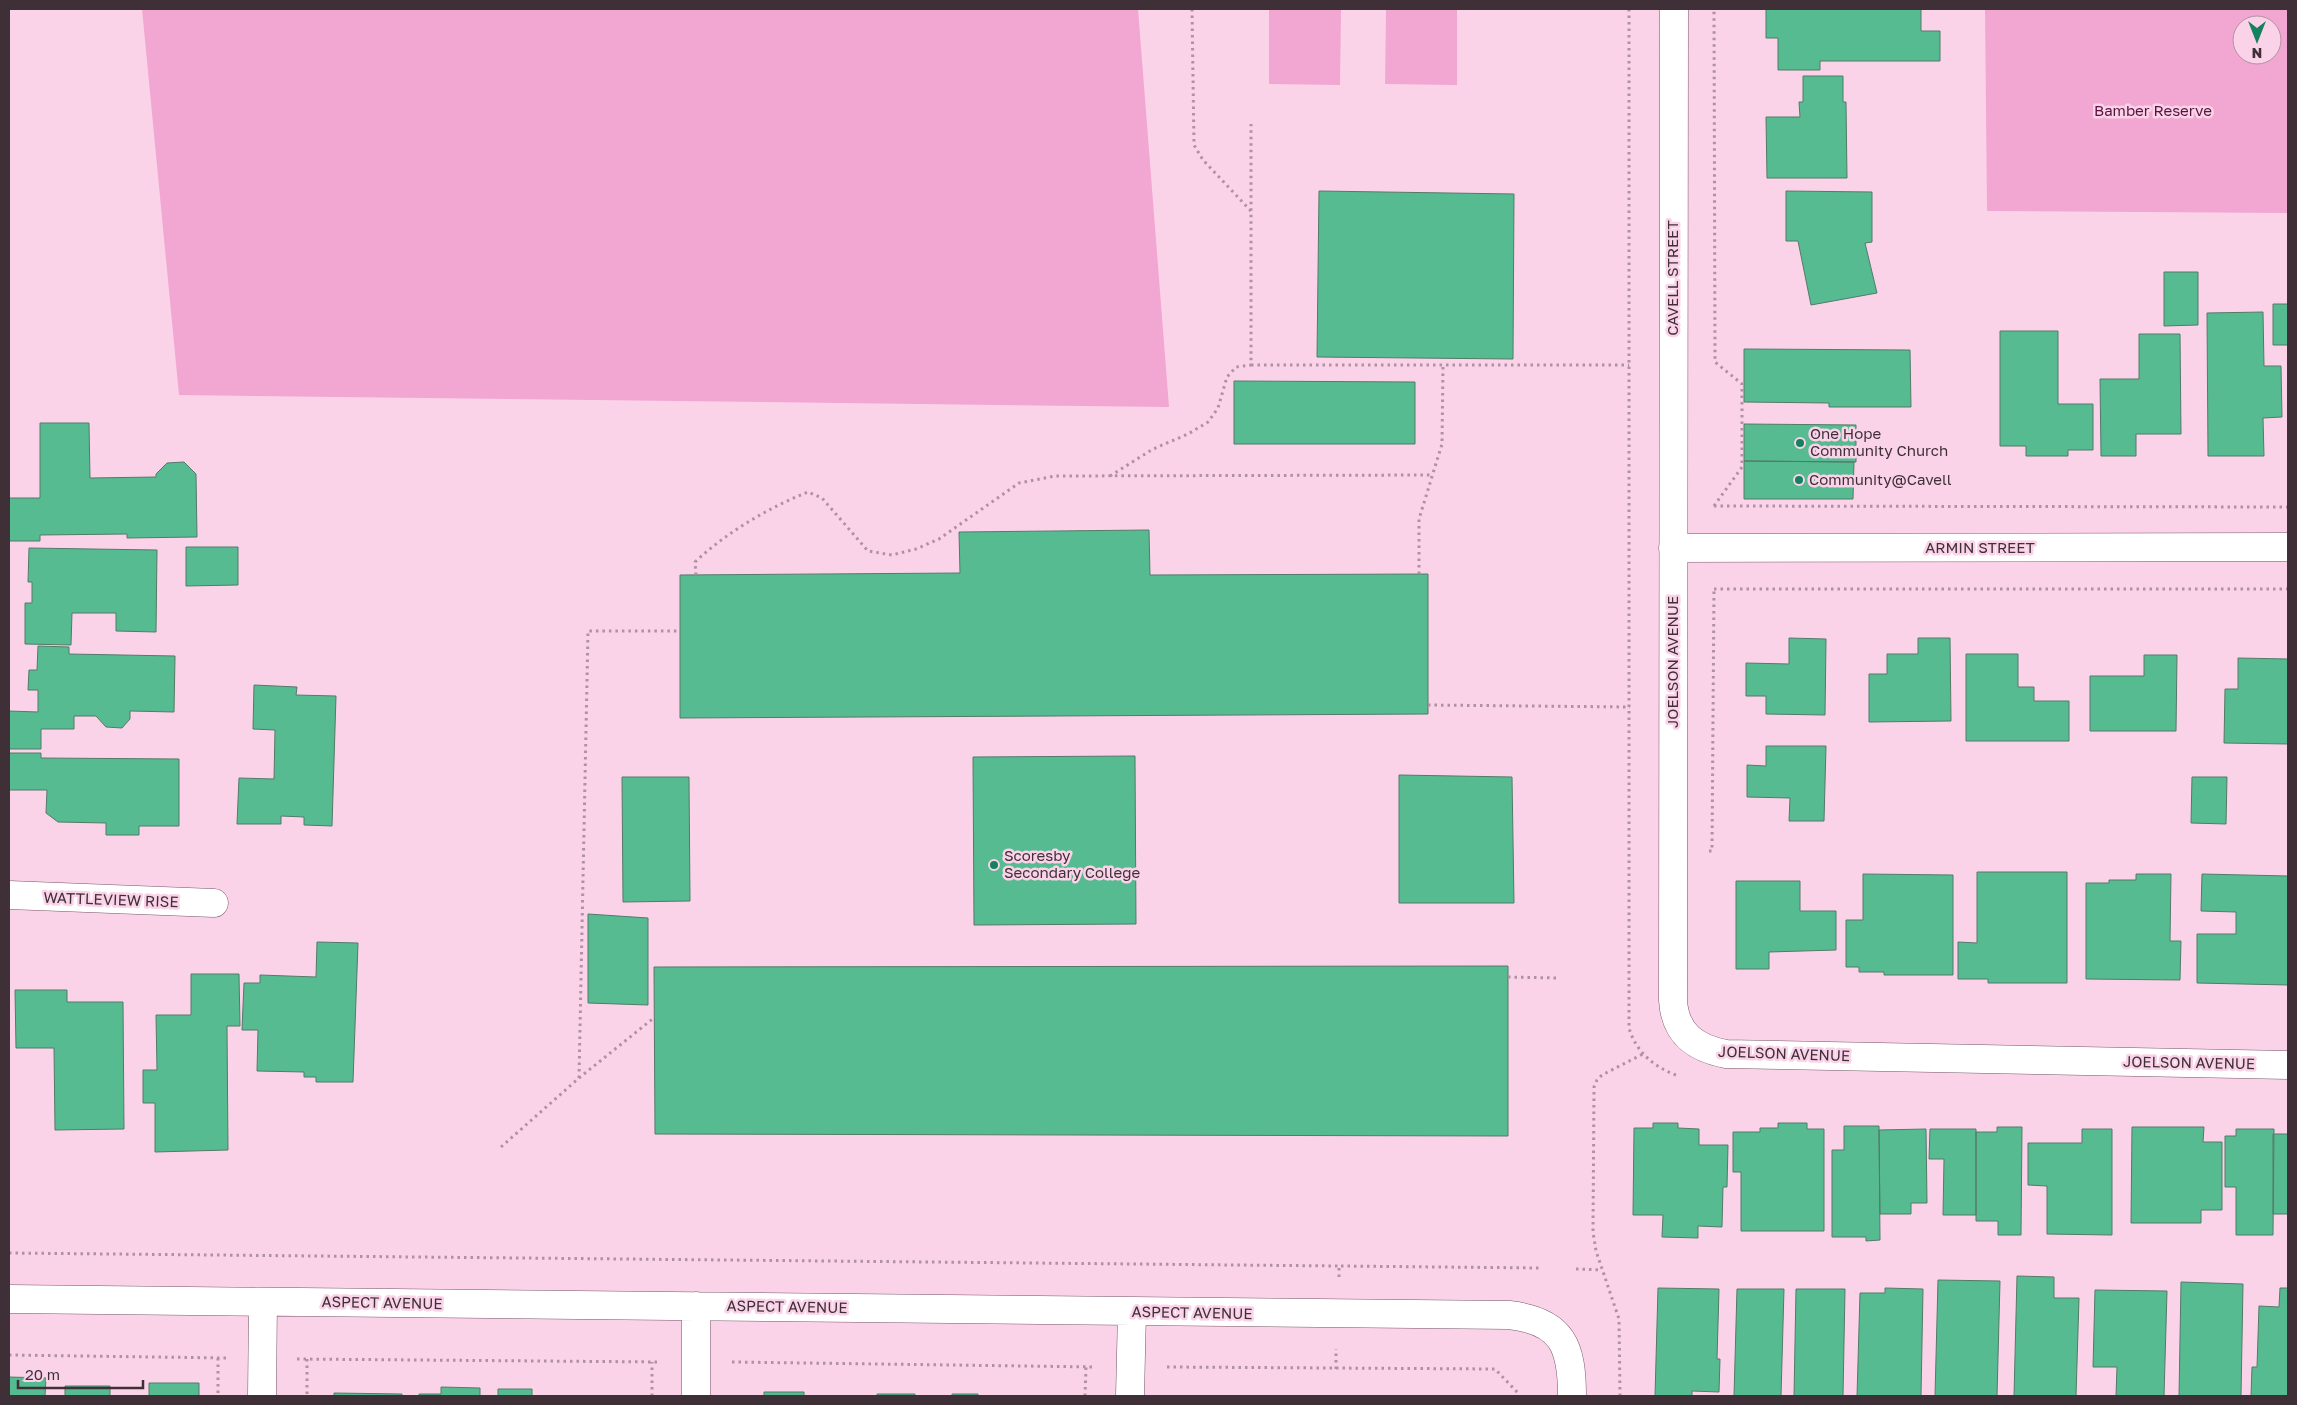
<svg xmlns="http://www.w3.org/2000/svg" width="2297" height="1405" font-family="'Golos Text',sans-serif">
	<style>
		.green { fill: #f2a6d2; fill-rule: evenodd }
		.building { fill: #57bb92; stroke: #537a68 }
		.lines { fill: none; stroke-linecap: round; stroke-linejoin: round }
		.minor-casing { stroke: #775568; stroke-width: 29 }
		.path { stroke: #af91a1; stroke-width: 3; stroke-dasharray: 2.5 4; stroke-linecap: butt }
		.minor { stroke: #fff; stroke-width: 28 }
		.poi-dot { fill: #16815e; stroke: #fbd3e9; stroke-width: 2 }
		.labels { text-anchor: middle; stroke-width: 5; stroke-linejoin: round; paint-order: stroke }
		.park-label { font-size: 15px; fill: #581240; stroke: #fbd3e9 }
		.street-label { font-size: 15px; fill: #3f3038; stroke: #fbd3e9 }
		.poi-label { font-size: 15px; fill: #3f3038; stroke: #fbd3e9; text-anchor: start }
	</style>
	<rect width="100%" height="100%" fill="#fbd3e9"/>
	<!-- green -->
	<path class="green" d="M142,9h996l31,398 -990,-12z
		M1269,9h72l-1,76 -71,-1z
		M1386,9h71v76l-72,-1z
		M1985,9h303v204l-301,-2zM2242,25h30v30h-30z"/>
	<!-- building -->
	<path class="building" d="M1766,9h155v22h19v30h-120v9h-42v-32h-12z
		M1803,76h40v26h3l1,76h-80l-1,-61h34l-1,-15h4z
		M1319,191l195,3 -1,165 -196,-2z
		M1786,191l86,1v50l-7,1 12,50 -66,12 -13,-64h-12z
		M2164,272h34v53l-34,1z
		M2273,304h15v41h-15z
		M2263,312l1,54h17l1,51 -19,1 1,38h-56l-1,-143z
		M2000,331h58v73h35v46h-25v6h-42v-10h-26z
		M2139,334h41l1,100h-45v22h-35l-1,-77h39z
		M1744,349l166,1 1,57h-82v-4l-85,-1z
		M1234,381l181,1v62h-181z
		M40,423h49l1,55 66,-1v-3l11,-11 17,-1 12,12 1,63 -70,1v-4l-87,1v6h-31v-43h31z
		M1744,424l112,1v37l-112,-1z
		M1744,461l110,1 -1,37h-109z
		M1149,530l1,45 278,-1v140l-748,4v-143l280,-2 -1,-41z
		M186,547h52v38l-52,1z
		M29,548l128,2 -1,82 -40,-1v-18h-44l-1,32 -46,-1v-41h7v-21h-4z
		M1789,638l37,1 -1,76 -59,-1v-18h-20v-33l43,1z
		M1918,638h32l1,83 -82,1v-48h18v-20h31z
		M38,646l31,1v7l106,2 -1,56 -44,-1v8l-8,9 -16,-1 -10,-11h-22v13h-33v20h-32v-38l29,1v-22h-10l1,-20h8z
		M1966,654h52v33h16v14h35v40h-103z
		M2144,655h33l-1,76h-86v-55h54z
		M2238,658l50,1v85l-64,-1 1,-54h13z
		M254,685l43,2 -1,8 40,1 -4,130 -28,-1v-8l-23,-1v8h-44l2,-46 35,1 1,-49 -22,-1z
		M1766,746h60l-2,75h-35l1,-23 -43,-1v-32l19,1z
		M9,753h32v5l138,1v67h-40v9h-33v-12l-48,-1 -12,-9 1,-23h-38z
		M1135,756l1,168 -162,1 -1,-168z
		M1399,775l113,2 2,126h-115z
		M622,777h67l1,124 -67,1z
		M2192,777h35l-1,47 -35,-1z
		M1977,872h90v111h-79v-4h-30v-37l19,1z
		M1863,874l90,1v100h-69v-3h-25v-5h-13v-47h17z
		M2136,874h35l-1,67h11l-1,39 -94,-1v-96h23v-3h27z
		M2202,874l86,2v109l-91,-2v-49h39v-22l-35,-1z
		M1736,881h64v30h36v39l-67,2v17h-33z
		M588,914l60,4v87l-60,-2z
		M317,942l41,1 -5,139h-37v-5h-12v-5l-47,-1 1,-41h-16l2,-47h16v-8l56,2z
		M1508,966v170l-853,-2 -1,-167z
		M191,974h48l1,52h-13l1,124 -73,2v-49h-12v-33h14l-1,-55h35z
		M15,990h52v12h56l1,127 -69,1 -1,-82h-38z
		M1653,1123h25v5l21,1v16h29l-1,42h-4l-1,40 -24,-1v12l-36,-1 1,-22h-30l1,-87h19z
		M1778,1123h29v6h17v102h-83v-59h-8v-40h27v-4h18z
		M1844,1126h35l1,114 -14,1v-4h-34v-87h12z
		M1997,1127h25l-1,108h-23v-14h-22v-89h21z
		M2132,1127h72l-1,15h19v68h-21v13h-70z
		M1926,1129l1,74h-16v11h-31l-1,-84z
		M1930,1129h46v86h-33l1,-56h-15z
		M2082,1129h30v106l-65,-1v-48l-19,-1v-42h54z
		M2236,1129h38l-1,106h-37v-48h-11v-51h11z
		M2273,1134h15v80h-15z
		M2017,1276l37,1v21h25l-3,98h-62z
		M1938,1280l62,1 -3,115h-62z
		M2181,1282l62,2 -2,112h-62z
		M1658,1288l61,1 -2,70h3l-1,33 -27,-1v5h-37z
		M1885,1288l38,1 -2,107h-64l3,-103h25z
		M2280,1288h8v108h-37l1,-29h5l2,-61 20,1z
		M1737,1289h47l-3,107h-47z
		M1796,1289h49l-2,107h-49z
		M2095,1290l72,1 -3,105h-48l1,-29h-24z
		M9,1377l37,1 -1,18h-36z
		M149,1383h50v13h-50z
		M65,1386h45v10h-45z
		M441,1387l39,1v8h-61v-2h22z
		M498,1389h34v7h-34z
		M764,1392h40v4h-40z
		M334,1393l68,1v2h-68z
		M877,1394h38v2h-38z
		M952,1394h26v2h-26z"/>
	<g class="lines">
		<!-- minor casing -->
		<g class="minor-casing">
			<path id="minor" d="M1674,9l-1,991c2,34 22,48 53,54l562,11
				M1673,548l615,-1
				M9,895l205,8
				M9,1299l1500,16c54,6 63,32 63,81
				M262,1396l1,-94
				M696,1396v-90
				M1130,1396l2,-84"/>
		</g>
		<!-- path -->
		<path class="path" d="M1192,9l2,136 9,15 48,51
			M1629,9v1019c7,24 25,39 47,47
			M1251,365h378
			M1110,476l43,-27 35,-15 20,-12 10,-14 9,-31 9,-10 15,-2v-241
			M1714,506l574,1
			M1714,506l28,-39v-83l-27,-22 -1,-353
			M1419,574v-55l23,-75 1,-79
			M696,575l-1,-13c32,-30 73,-54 113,-70l14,6 46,53 24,4 24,-6 23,-10 80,-56 36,-7 377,-1
			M1714,589h574
			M1428,705l202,2
			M1709,851h3l2,-263
			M1508,977l50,1
			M579,1078l9,-447h92
			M501,1147l78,-69 76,-61
			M9,1253l1330,13
			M1576,1269l26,1
			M1339,1277v-11l203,2
			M9,1355l217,3
			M218,1358v38
			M297,1359l364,3
			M307,1359v37
			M732,1362l364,5
			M1167,1367l328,2 23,24v3
			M1336,1369v-20
			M652,1396v-34
			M1085,1396l1,-29
			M1620,1396l-1,-77 -23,-68 -3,-19 1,-145 3,-7 5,-5 41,-21"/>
		<!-- minor -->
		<use href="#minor" class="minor"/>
	</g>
	<!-- markers -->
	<g class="poi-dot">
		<circle cx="1800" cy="443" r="5"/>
		<circle cx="1799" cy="480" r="5"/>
		<circle cx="994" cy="865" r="5"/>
	</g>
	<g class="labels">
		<!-- park labels -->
		<g class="park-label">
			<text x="2153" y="116">Bamber Reserve</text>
		</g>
		<!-- street labels -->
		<g class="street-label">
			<text transform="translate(1673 278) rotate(-90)" y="5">CAVELL STREET</text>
			<text x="1980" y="553">ARMIN STREET</text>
			<text transform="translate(1673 662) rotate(-90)" y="5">JOELSON AVENUE</text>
			<text transform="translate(111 900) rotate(2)" y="5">WATTLEVIEW RISE</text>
			<text transform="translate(1784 1054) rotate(2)" y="5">JOELSON AVENUE</text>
			<text transform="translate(2189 1063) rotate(1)" y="5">JOELSON AVENUE</text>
			<text transform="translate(382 1303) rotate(1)" y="5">ASPECT AVENUE</text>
			<text transform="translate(787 1307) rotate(1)" y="5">ASPECT AVENUE</text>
			<text transform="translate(1192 1313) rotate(1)" y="5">ASPECT AVENUE</text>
		</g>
		<!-- poi labels -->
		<g class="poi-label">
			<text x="1810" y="439">One Hope<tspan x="1810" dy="17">Community Church</tspan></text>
			<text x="1809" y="485">Community@Cavell</text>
			<text x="1004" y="861">Scoresby<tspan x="1004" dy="17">Secondary College</tspan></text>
		</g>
	</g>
	<!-- border -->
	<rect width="2297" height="1405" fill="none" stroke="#3f3038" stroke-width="20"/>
	<!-- north arrow -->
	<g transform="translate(2257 40) rotate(180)"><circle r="24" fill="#fbd3e9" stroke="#b092a2"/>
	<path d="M0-4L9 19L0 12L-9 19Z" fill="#16815e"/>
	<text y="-8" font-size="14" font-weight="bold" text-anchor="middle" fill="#3f3038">N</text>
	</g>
	<!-- scale -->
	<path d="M18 1380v8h125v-8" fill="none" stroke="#3f3038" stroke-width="2.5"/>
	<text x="25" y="1380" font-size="15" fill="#3f3038" stroke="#fbd3e9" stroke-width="4" paint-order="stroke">20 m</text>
</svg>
